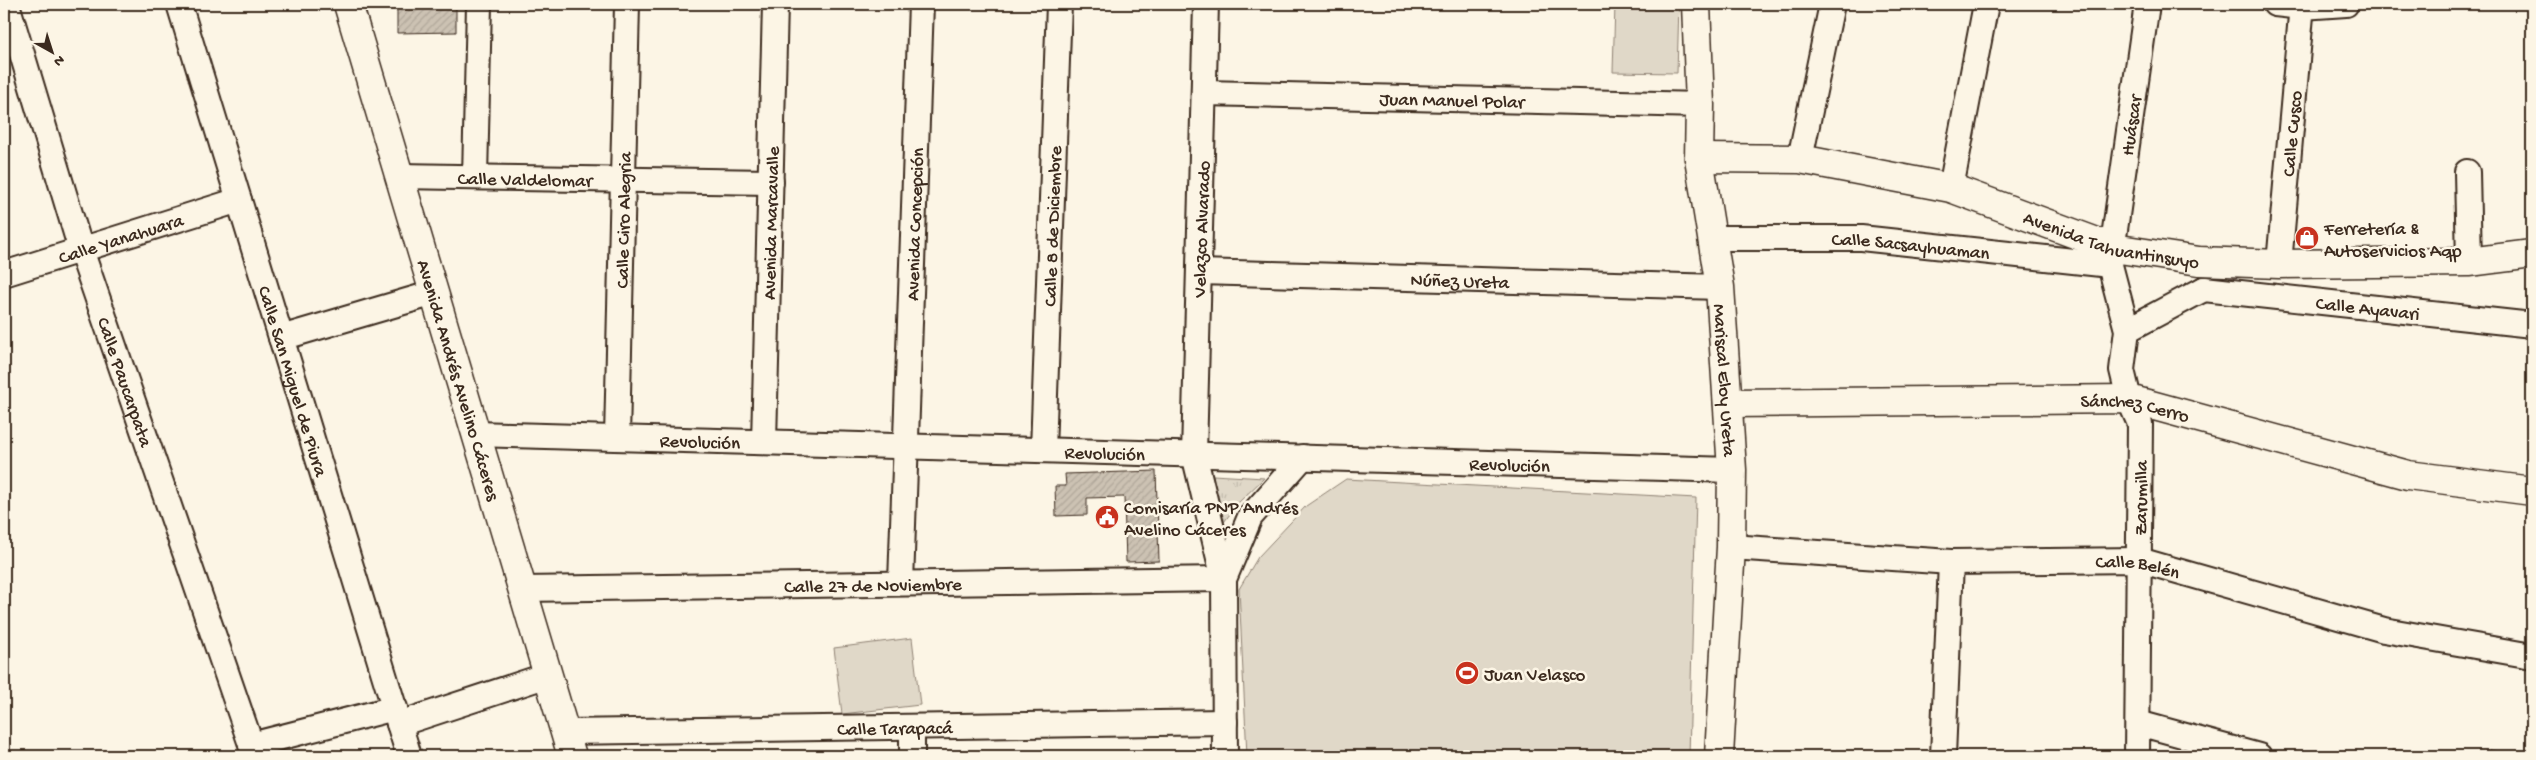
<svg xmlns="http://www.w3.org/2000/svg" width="2536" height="760" font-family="'Gochi Hand',sans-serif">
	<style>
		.grass { fill: url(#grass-tufts); stroke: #8e8173 }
		.green { fill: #e0d8c8; stroke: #8e8173 }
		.building { fill: url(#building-hatch); stroke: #3b2a1e }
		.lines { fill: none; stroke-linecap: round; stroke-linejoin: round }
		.street-casing { stroke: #3b2a1e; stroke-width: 28 }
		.secondary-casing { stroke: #3b2a1e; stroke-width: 31 }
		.street { stroke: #fcf5e5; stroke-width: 24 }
		.secondary { stroke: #fcf5e5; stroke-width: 28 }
		.labels { text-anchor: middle; stroke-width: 5; stroke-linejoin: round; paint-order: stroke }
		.street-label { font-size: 19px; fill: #3b2a1e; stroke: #fcf5e5 }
		.poi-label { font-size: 19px; fill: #3b2a1e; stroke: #fcf5e5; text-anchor: start }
	</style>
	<defs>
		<pattern id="grass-tufts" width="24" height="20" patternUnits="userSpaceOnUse" patternTransform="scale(1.25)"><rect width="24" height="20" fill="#e0d8c8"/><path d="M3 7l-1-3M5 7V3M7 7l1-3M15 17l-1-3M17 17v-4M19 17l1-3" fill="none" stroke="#c1baab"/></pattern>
		<pattern id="building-hatch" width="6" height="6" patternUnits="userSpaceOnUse" patternTransform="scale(1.25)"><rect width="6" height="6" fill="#ccc2b3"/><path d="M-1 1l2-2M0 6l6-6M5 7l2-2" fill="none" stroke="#b0a79a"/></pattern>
	</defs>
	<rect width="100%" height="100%" fill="#fcf5e5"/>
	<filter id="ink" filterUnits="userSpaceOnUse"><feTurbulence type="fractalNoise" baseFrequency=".02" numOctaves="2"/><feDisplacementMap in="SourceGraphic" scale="10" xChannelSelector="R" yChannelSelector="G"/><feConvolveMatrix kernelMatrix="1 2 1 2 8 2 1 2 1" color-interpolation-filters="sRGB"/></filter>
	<g filter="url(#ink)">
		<!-- grass -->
		<path class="grass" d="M1213,475l51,3 -26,25 -19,26z"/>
		<!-- green -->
		<path class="green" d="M1615,4h64l-2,69 -64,-1z
			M1346,479l350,19 -7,258h-442l-8,-167 19,-32 48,-51z
			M912,638l8,67 -78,9 -8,-66z"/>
		<!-- building -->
		<path class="building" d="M397,4h59v28l-59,1z
			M1156,471l3,90 -33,1 -2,-65 -37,1v17l-31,1 -1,-30h11l-1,-12z
			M2393,750l29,5v1h-30z
			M2489,750l17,3v3h-18z"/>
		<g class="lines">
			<!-- street casing -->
			<g class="street-casing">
				<g id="street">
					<path id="s1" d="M7,4l74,246 174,506"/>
					<path id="s2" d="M179,4l230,752"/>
					<path d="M1206,4l-12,450 30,125 1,177"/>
					<path d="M2275,4l27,3 44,-3"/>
					<path id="s3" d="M1204,93l496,12"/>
					<path d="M1800,159l32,-155"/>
					<path d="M2467,172l2,90"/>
					<path id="s4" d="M399,176l372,6"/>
					<path d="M475,177l4,-173"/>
					<path d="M1951,188l35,-184"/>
					<path id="s5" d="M1711,238h150l249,27"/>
					<path id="s6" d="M2279,264l23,-260"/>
					<path id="s7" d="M1199,272l521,15"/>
					<path id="s8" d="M4,274l235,-74"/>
					<path id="s9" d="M2204,289l328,36"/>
					<path d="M2127,330l77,-41"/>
					<path d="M281,338l153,-45"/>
					<path id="s10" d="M476,434l1256,36"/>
					<path id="s11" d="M617,438l10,-434"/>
					<path id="s12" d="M764,442l11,-438"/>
					<path id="s13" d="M1043,450l16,-446"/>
					<path id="s14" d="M1731,547l220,15 188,-2 245,70 148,26"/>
					<path id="s15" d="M901,583l20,-579"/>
					<path id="s16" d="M522,589l702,-10 26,-62 53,-60"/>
					<path d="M2138,723l121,33"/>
					<path d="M399,724l149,-49"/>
					<path d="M912,727v29"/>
					<path id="s17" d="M565,732l660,-10"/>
					<path d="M251,745l144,-37"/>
					<path d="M1943,756l8,-194"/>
					<path id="s18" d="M2137,756l3,-332 -11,-25 -7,-29 5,-40 -17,-65 37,-261"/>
				</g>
			</g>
			<!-- secondary casing -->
			<g class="secondary-casing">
				<g id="secondary">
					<path id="s19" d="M348,4l224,752"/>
					<path id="s20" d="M1696,4l4,101 -1,53 21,129 12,183 -1,77 -12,209"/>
					<path id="s21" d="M1699,158l101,1 151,29 162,60 86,13 80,3 190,-2 63,-8"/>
					<path id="s22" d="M1728,403l401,-4 279,76 124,16"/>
				</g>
			</g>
			<!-- street -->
			<use href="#street" class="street"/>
			<!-- secondary -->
			<use href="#secondary" class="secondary"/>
		</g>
	</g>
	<!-- icons -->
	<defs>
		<g id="shop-disc" transform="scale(1.25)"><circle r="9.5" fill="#c8321e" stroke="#fcf5e5"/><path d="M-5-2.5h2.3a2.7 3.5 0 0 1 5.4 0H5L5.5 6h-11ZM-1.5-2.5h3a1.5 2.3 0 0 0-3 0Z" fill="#fff"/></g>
		<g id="civic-disc" transform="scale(1.25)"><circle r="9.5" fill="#c8321e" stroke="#fcf5e5"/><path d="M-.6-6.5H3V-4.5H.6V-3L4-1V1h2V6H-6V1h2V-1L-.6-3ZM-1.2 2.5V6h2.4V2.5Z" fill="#fff"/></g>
		<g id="stadium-disc" transform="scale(1.25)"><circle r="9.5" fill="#c8321e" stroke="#fcf5e5"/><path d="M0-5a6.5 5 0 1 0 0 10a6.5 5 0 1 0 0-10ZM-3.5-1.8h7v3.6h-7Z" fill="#fff"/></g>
	</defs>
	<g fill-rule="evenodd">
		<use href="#shop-disc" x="2307" y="238"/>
		<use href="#civic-disc" x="1107" y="517"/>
		<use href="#stadium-disc" x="1467" y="673"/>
	</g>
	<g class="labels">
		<!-- street labels -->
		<g class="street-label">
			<text dy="7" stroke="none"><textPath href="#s3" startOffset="248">Juan Manuel Polar</textPath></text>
			<text dy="7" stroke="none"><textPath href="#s18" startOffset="638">Huáscar</textPath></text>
			<text dy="7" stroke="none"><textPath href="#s6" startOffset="131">Calle Cusco</textPath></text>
			<text dy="7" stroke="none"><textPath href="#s4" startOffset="126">Calle Valdelomar</textPath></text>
			<text dy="7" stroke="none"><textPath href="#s11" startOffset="218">Calle Ciro Alegria</textPath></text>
			<text dy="7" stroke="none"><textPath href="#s12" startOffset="219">Avenida Marcavalle</textPath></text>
			<text dy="7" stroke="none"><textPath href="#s15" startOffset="359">Avenida Concepción</textPath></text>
			<text dy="7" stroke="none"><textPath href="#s13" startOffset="224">Calle 8 de Diciembre</textPath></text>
			<text transform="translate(1200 229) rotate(-88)" y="7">Velazco Alvarado</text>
			<text dy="7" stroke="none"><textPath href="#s21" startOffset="424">Avenida Tahuantinsuyo</textPath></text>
			<text dy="7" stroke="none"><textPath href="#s8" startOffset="122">Calle Yanahuara</textPath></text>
			<text dy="7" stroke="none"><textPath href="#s5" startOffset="200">Calle Sacsayhuaman</textPath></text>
			<text dy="7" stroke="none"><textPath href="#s7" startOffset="261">Núñez Ureta</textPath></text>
			<text dy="7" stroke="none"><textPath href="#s9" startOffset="165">Calle Ayavari</textPath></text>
			<text dy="7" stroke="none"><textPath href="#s20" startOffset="378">Mariscal Eloy Ureta</textPath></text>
			<text dy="7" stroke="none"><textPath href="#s2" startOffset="394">Calle San Miguel de Piura</textPath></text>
			<text dy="7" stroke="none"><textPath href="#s19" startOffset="392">Avenida Andrés Avelino Cáceres</textPath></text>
			<text dy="7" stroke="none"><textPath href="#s1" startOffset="396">Calle Paucarpata</textPath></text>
			<text dy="7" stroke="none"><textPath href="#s22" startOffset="408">Sánchez Cerro</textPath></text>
			<text dy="7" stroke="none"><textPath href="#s10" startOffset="224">Revolución</textPath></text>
			<text dy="7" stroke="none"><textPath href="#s10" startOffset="629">Revolución</textPath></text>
			<text dy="7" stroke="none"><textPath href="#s10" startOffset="1034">Revolución</textPath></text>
			<text dy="7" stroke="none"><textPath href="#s18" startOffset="258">Zarumilla</textPath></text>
			<text dy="7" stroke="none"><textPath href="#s14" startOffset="408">Calle Belén</textPath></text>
			<text dy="7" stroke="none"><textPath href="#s16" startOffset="351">Calle 27 de Noviembre</textPath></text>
			<text dy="7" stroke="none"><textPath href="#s17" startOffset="330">Calle Tarapacá</textPath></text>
		</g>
		<!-- poi labels -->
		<g class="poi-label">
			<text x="2324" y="234">Ferretería &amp;<tspan x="2324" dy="22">Autoservicios Aqp</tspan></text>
			<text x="1124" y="513">Comisaría PNP Andrés<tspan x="1124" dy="22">Avelino Cáceres</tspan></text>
			<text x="1484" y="680">Juan Velasco</text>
		</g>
	</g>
	<!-- margin -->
	<rect width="2536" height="760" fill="none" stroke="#fcf5e5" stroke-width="20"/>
	<rect x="10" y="10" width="2516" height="740" fill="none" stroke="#3b2a1e" stroke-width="2" filter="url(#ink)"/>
	<!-- north arrow -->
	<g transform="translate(52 52) rotate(141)" stroke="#fcf5e5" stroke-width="4" paint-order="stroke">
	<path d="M0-4L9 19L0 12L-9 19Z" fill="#3b2a1e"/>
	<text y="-8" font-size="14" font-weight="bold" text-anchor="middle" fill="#3b2a1e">N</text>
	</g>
</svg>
